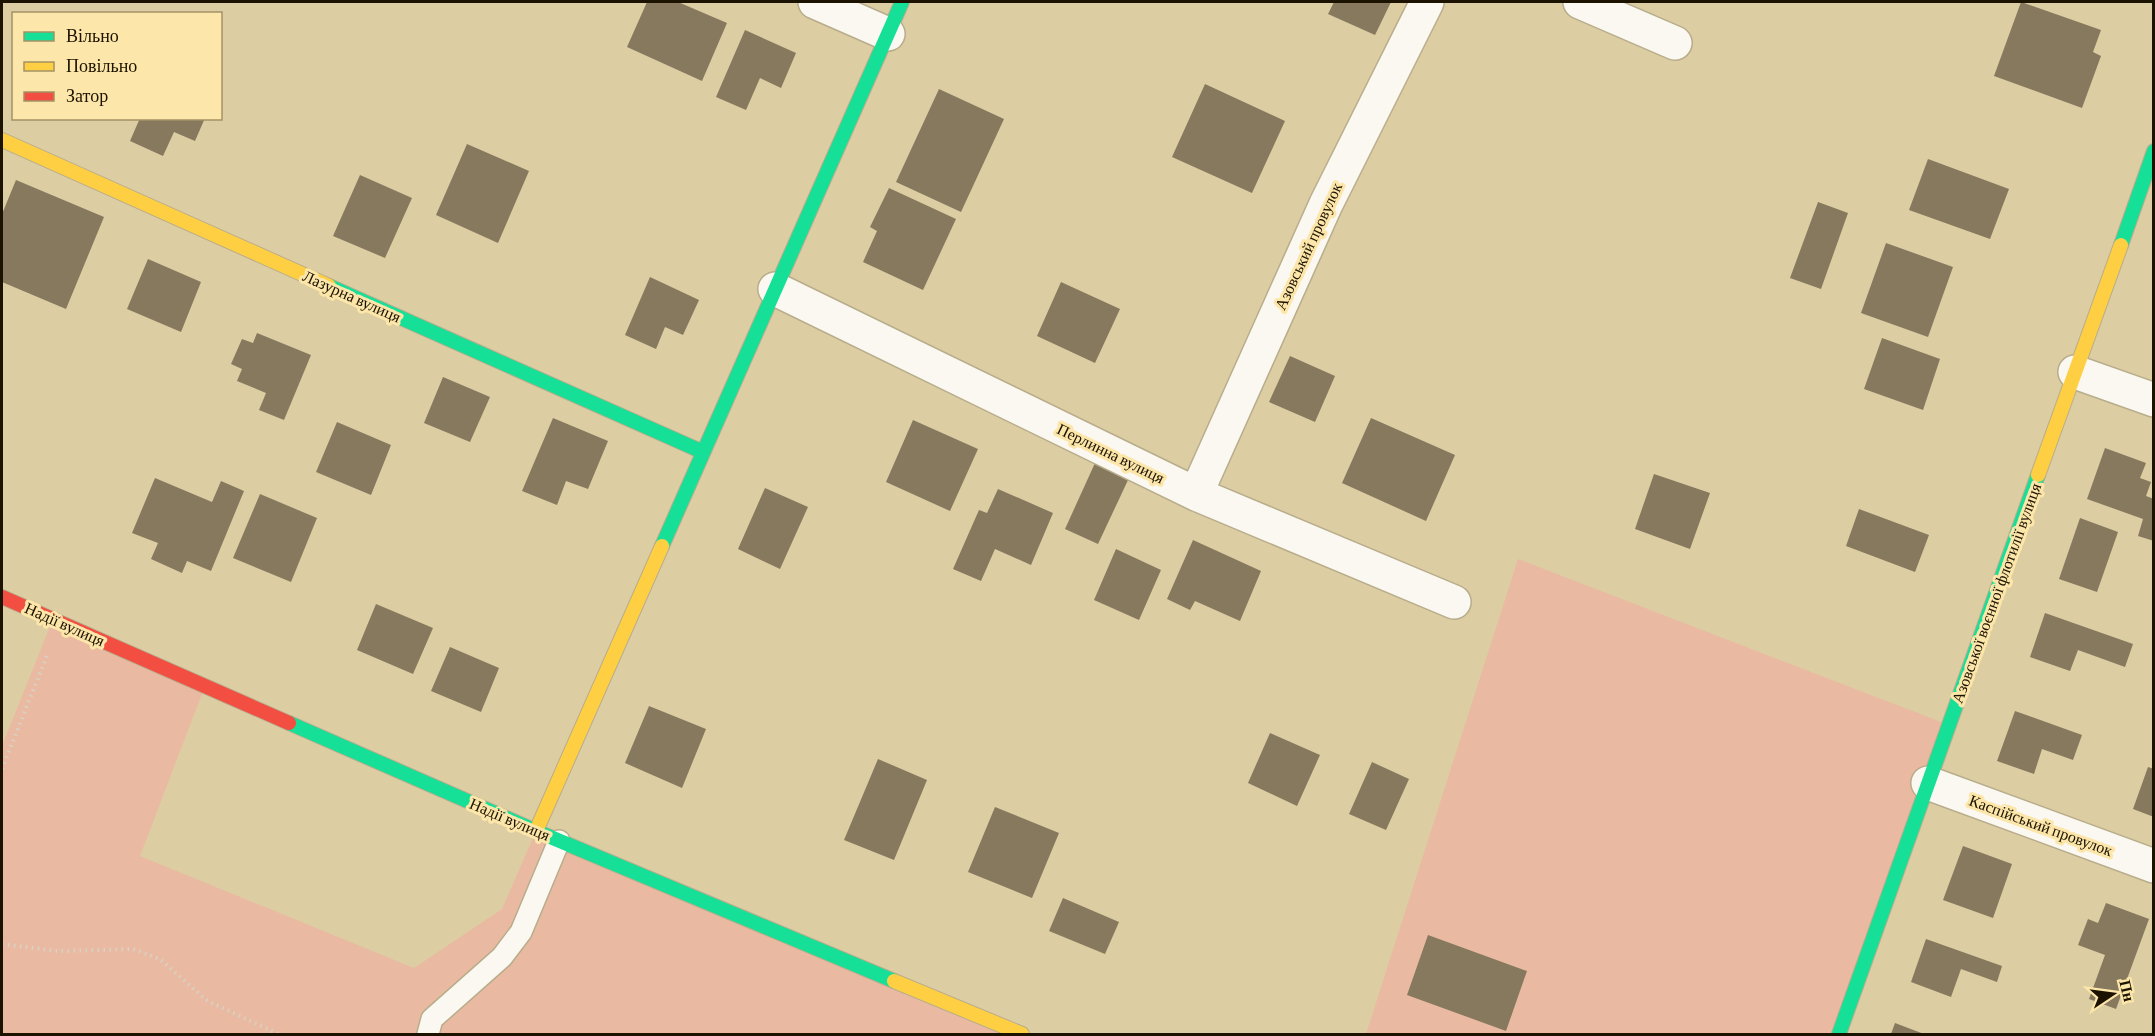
<svg xmlns="http://www.w3.org/2000/svg" width="2155" height="1036" font-family="'Crimson Pro',serif">
	<style>
		.green { fill: #e9baa1 }
		.building { fill: #86795e }
		.lines { fill: none; stroke-linecap: round; stroke-linejoin: round }
		.lane-casing { stroke: #b8ad8b; stroke-width: 24 }
		.street-casing { stroke: #b8ad8b; stroke-width: 36 }
		.fast-casing { stroke: #b8ad8b; stroke-width: 16 }
		.slow-casing { stroke: #b8ad8b; stroke-width: 16 }
		.jam-casing { stroke: #b8ad8b; stroke-width: 16 }
		.path { stroke: #d7d2c5; stroke-width: 4; stroke-dasharray: 1.5 4.5; stroke-linecap: butt }
		.lane { stroke: #faf8f1; stroke-width: 21 }
		.street { stroke: #faf8f1; stroke-width: 33 }
		.fast { stroke: #16e098; stroke-width: 14 }
		.slow { stroke: #ffcf43; stroke-width: 14 }
		.jam { stroke: #f24e42; stroke-width: 14 }
		.labels { text-anchor: middle; stroke-width: 6; stroke-linejoin: round; paint-order: stroke }
		.street-label { font-size: 16px; fill: #1b1300; stroke: #fde6a9 }
	</style>
	<rect width="100%" height="100%" fill="#ddcda3"/>
	<!-- green -->
	<path class="green" d="M1518,559l431,166 -110,309h-473z
		M53,619l152,67 -65,170 274,112 88,-59 34,-78 486,203h-1020v-288z"/>
	<!-- building -->
	<path class="building" d="M647,2h31l49,21 -25,58 -75,-34z
		M1334,2h57l-16,33 -47,-21z
		M2021,2l80,28 -8,22 8,4 -19,52 -88,-32z
		M745,30l51,23 -15,35 -21,-10 -14,32 -30,-13z
		M1205,84l80,37 -33,72 -80,-36z
		M939,89l65,30 -43,93 -65,-30z
		M140,118h65l-10,23 -21,-9 -11,24 -33,-15z
		M467,144l62,27 -31,72 -62,-28z
		M1928,159l81,30 -19,50 -81,-29z
		M360,175l52,23 -27,60 -52,-22z
		M16,180l88,37 -38,92 -64,-27v-68z
		M889,188l67,31 -33,71 -60,-28 14,-31 -7,-4z
		M1818,202l30,11 -27,76 -31,-11z
		M1886,243l67,24 -25,70 -67,-24z
		M148,259l53,23 -20,50 -54,-23z
		M650,277l49,23 -16,35 -18,-8 -9,22 -31,-14z
		M1061,282l59,27 -25,54 -58,-27z
		M257,333l54,22 -27,65 -25,-10 7,-17 -29,-12 5,-12 -11,-5 11,-25 11,4z
		M1882,338l58,21 -17,51 -59,-21z
		M1290,356l45,20 -20,46 -46,-20z
		M443,377l47,20 -20,45 -46,-19z
		M553,418l55,23 -20,48 -22,-8 -9,24 -35,-14z
		M1371,418l84,37 -29,66 -84,-38z
		M913,420l65,29 -28,62 -64,-29z
		M337,422l54,23 -20,50 -55,-23z
		M2105,448l41,15 -6,15 11,4 -5,14 8,3v42l-16,-5 5,-17 -56,-20z
		M1095,463l34,15 -31,66 -33,-15z
		M1654,474l56,19 -20,56 -55,-20z
		M155,478l57,24 9,-21 23,10 -33,80 -24,-10 -5,12 -31,-14 7,-16 -26,-10z
		M765,488l43,19 -28,62 -42,-20z
		M998,489l55,24 -22,52 -36,-16 -14,32 -28,-12 26,-59 8,3z
		M260,494l57,24 -26,64 -58,-24z
		M1859,509l70,26 -14,37 -69,-26z
		M2080,518l38,14 -21,60 -38,-13z
		M1193,540l68,31 -21,50 -45,-20 -5,9 -23,-11z
		M1116,549l45,21 -22,50 -45,-20z
		M376,604l57,24 -20,46 -56,-24z
		M2045,613l88,31 -8,23 -47,-17 -8,21 -40,-14z
		M450,647l49,21 -18,44 -50,-21z
		M649,706l57,23 -24,59 -57,-25z
		M2015,711l67,24 -9,25 -31,-11 -8,25 -37,-13z
		M1270,733l50,22 -23,51 -49,-23z
		M878,759l49,21 -33,80 -50,-20z
		M1372,762l37,17 -23,51 -37,-16z
		M2148,767l6,2v48l-21,-8z
		M995,807l64,26 -27,65 -64,-26z
		M1963,846l49,18 -19,54 -50,-18z
		M1063,898l56,24 -14,32 -56,-23z
		M2106,903l43,16 -33,90 -27,-10 16,-44 -27,-10 10,-26 10,4z
		M1428,935l99,36 -21,60 -99,-36z
		M1926,939l76,27 -5,16 -36,-13 -10,28 -40,-15z
		M1895,1023l29,11h-33z"/>
	<g class="lines">
		<!-- lane casing -->
		<g class="lane-casing">
			<path id="lane" d="M428,1034l4,-15 70,-62 19,-25 38,-91"/>
		</g>
		<!-- street casing -->
		<g class="street-casing">
			<path id="street" d="M815,2l73,32
				M1580,2l95,41
				M775,289l421,205 258,108
				M2075,372l79,28
				M1196,494l130,-290 101,-202
				M1928,783l226,83"/>
		</g>
		<!-- fast casing -->
		<g class="fast-casing">
			<path id="fast" d="M2121,245l33,-94
				M329,286l374,166
				M662,546l240,-544
				M289,723l247,108 358,150
				M1839,1034l199,-559"/>
		</g>
		<!-- slow casing -->
		<g class="slow-casing">
			<path id="slow" d="M2,140l327,146
				M2038,475l83,-230
				M536,831l126,-285
				M894,981l128,53"/>
		</g>
		<!-- jam casing -->
		<g class="jam-casing">
			<path id="jam" d="M2,597l287,126"/>
		</g>
		<!-- path -->
		<path class="path" d="M2,769l46,-116
			M2,944l56,7 75,-2 27,10 46,41 72,34"/>
		<!-- lane -->
		<use href="#lane" class="lane"/>
		<!-- street -->
		<use href="#street" class="street"/>
		<!-- fast -->
		<use href="#fast" class="fast"/>
		<!-- slow -->
		<use href="#slow" class="slow"/>
		<!-- jam -->
		<use href="#jam" class="jam"/>
	</g>
	<g class="labels">
		<!-- street labels -->
		<g class="street-label">
			<text transform="translate(1308 246) rotate(-65)" y="6">Азовський провулок</text>
			<text transform="translate(352 296) rotate(24)" y="6">Лазурна вулиця</text>
			<text transform="translate(1111 453) rotate(26)" y="6">Перлинна вулиця</text>
			<text transform="translate(1996 593) rotate(-70)" y="6">Азовської воєнної флотилії вулиця</text>
			<text transform="translate(65 624) rotate(24)" y="6">Надії вулиця</text>
			<text transform="translate(510 819) rotate(23)" y="6">Надії вулиця</text>
			<text transform="translate(2041 825) rotate(20)" y="6">Каспійський провулок</text>
		</g>
	</g>
	<!-- border -->
	<rect width="2155" height="1036" fill="none" stroke="#1b1300" stroke-width="6"/>
	<!-- legend -->
	<rect x="12" y="12" width="210" height="108" fill="#fde6a9" stroke="#a39265" stroke-width="1.5"/>
	<rect x="24" y="32" width="30" height="9" fill="#16e098" stroke="#a39265" stroke-width="1.5"/>
	<text x="66" y="42" font-size="18" fill="#1b1300">Вільно</text>
	<rect x="24" y="62" width="30" height="9" fill="#ffcf43" stroke="#a39265" stroke-width="1.5"/>
	<text x="66" y="72" font-size="18" fill="#1b1300">Повільно</text>
	<rect x="24" y="92" width="30" height="9" fill="#f24e42" stroke="#a39265" stroke-width="1.5"/>
	<text x="66" y="102" font-size="18" fill="#1b1300">Затор</text>
	<!-- north arrow -->
	<g transform="translate(2113 994) rotate(77)" stroke="#fde6a9" stroke-width="4.5" paint-order="stroke">
	<path d="M0-4.5L10 22L0 15L-10 22Z" fill="#1b1300"/>
	<text y="-9" font-size="16" font-weight="bold" text-anchor="middle" fill="#1b1300">Пн</text>
	</g>
</svg>
